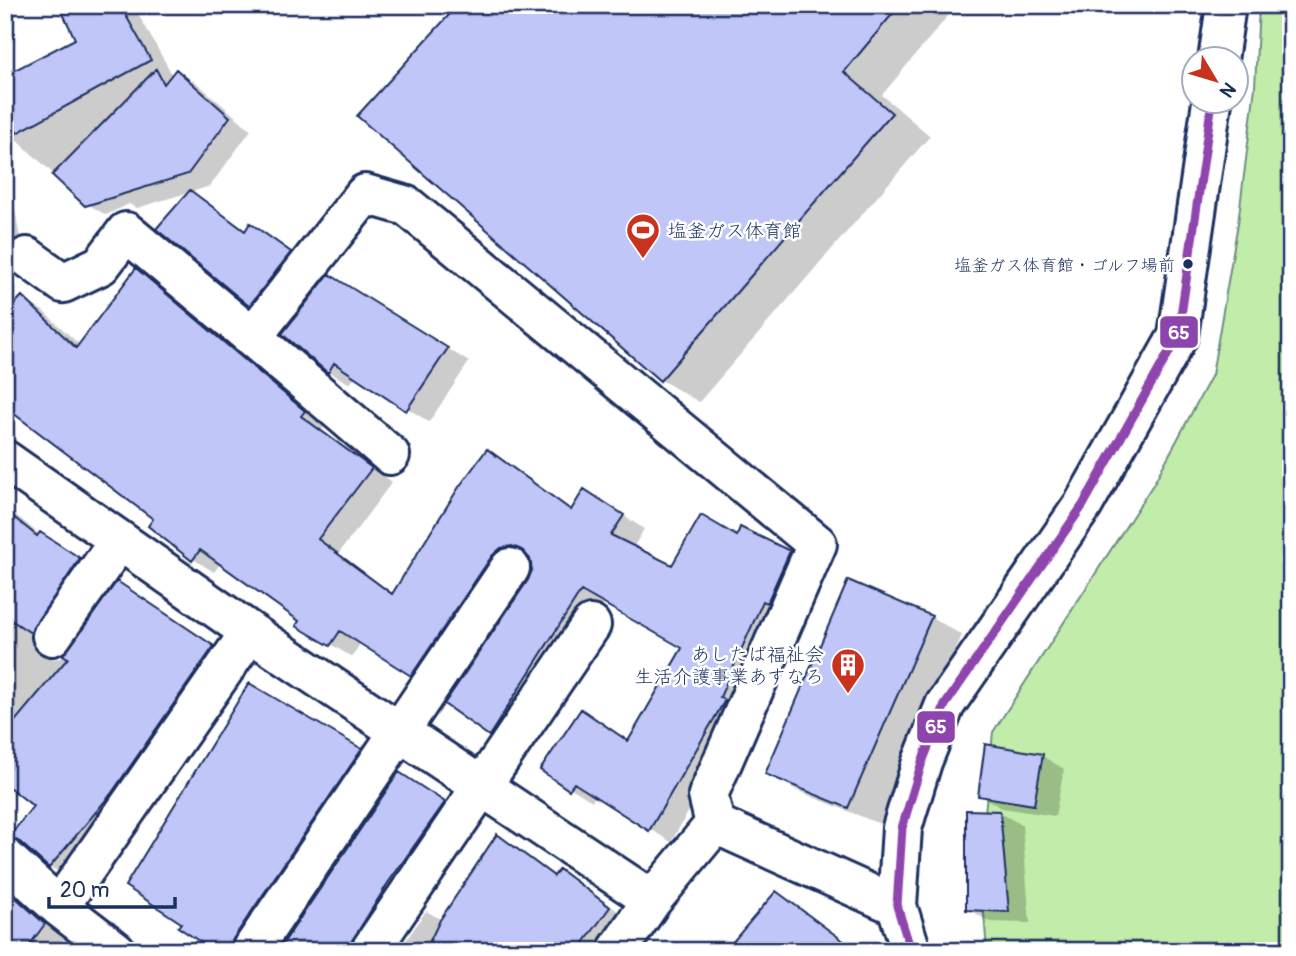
<svg xmlns="http://www.w3.org/2000/svg" width="1296" height="956" font-family="Pangolin,'Klee One',sans-serif">
	<style>
		.green { fill: #c1eca9; stroke: #6e8e84; stroke-width: 2 }
		.shadow { fill: #0003 }
		.building { fill: #c0c6f8; stroke: #1b2f5e; stroke-width: 2 }
		.lines { fill: none; stroke-linecap: round; stroke-linejoin: round }
		.minor-casing { stroke: #1b2f5e; stroke-width: 44 }
		.minor { stroke: #fff; stroke-width: 38 }
		.bus-1-casing { stroke: #fff; stroke-width: 14 }
		.bus-1 { stroke: #8e44ad; stroke-width: 9 }
		.bus-dot { fill: #1b2f5e; stroke: #fff; stroke-width: 2.5 }
		.labels { text-anchor: middle; stroke-width: 5; stroke-linejoin: round; paint-order: stroke }
		.bus-label { font-size: 17px; fill: #1b2f5e; stroke: #fff; text-anchor: end }
		.poi-label { font-size: 19px; fill: #1b2f5e; stroke: #fff; text-anchor: start }
		.line-badge { stroke: #fff; stroke-width: 2.5 }
		.badge-label { font-size: 19px; text-anchor: middle; font-weight: bold; fill: #fff }
	</style>
	<rect width="100%" height="100%" fill="#fff"/>
	<filter id="ink" filterUnits="userSpaceOnUse"><feTurbulence type="fractalNoise" baseFrequency=".0143" numOctaves="2"/><feDisplacementMap in="SourceGraphic" scale="14" xChannelSelector="R" yChannelSelector="G"/><feConvolveMatrix kernelMatrix="1 2 1 2 8 2 1 2 1" color-interpolation-filters="sRGB"/></filter>
	<g filter="url(#ink)">
		<!-- green -->
		<path class="green" d="M1259,5h32v946h-304l-7,-87 13,-132 161,-249 58,-108 26,-152 17,-136z"/>
		<!-- shadow -->
		<path class="shadow" d="M82,5h51l40,71 4,-5 21,13 53,46 -41,56 -19,6 56,39 3,-5 62,40 -41,51 -21,-13 -60,-112 -53,16 -8,-4 -23,11 -22,-13 -79,-73v-52l72,-37z
			M461,5h496l-75,90 48,41 -231,266 -38,-22 -302,-264z
			M5,148l22,133 -22,-15z
			M136,271l21,12 168,141 -3,6 70,52 -53,71 55,41 94,-142 85,58 33,-6 38,25 -11,19 40,20 64,-30 52,14 22,13 -66,148 -74,129 -75,-47 -4,6 -50,-31 87,-28 56,-94 -81,-46 -92,145 -65,-43 83,-124 3,-10 -1,-12 -9,2 -90,127 -72,-45 -9,15 -54,-32 3,-5 -80,-57 -7,9 -21,-13 -37,-41 -134,-220 21,13 37,34z
			M352,289l117,73 -40,60 -73,-47 -6,9 -21,-12 -44,-38z
			M5,506l35,29 61,37 -49,74 1,13 8,-1 78,-62 95,64 -162,219 -22,-12 -25,-23 11,-38 -31,-24z
			M931,617l31,18 -82,189 -82,-33 -31,-18z
			M250,685l132,77 -127,189h-38z
			M1042,756l22,13 -9,47 -53,-8 -22,-13z
			M421,786l44,29 -91,136h-94z
			M1000,813l22,12 8,98 -40,-1 -22,-13z
			M497,837l59,39 3,-5 22,13 50,37 -30,30h-202l27,-40 16,9z
			M5,879l60,58 -10,14h-50z
			M776,893l21,12 59,46z"/>
		<!-- building -->
		<path class="building" d="M59,5h61l31,55 -134,73 -12,-23v-35l70,-36z
			M458,5h442l-56,67 48,41 -232,268 -303,-265z
			M156,69l8,15 12,-15 54,48 -42,57 -103,32 -33,-31z
			M190,190l55,41 5,-8 41,29 -42,54 -93,-77z
			M136,268l169,143 -4,5 71,52 -54,71 74,55 67,-107 28,-38 84,61 13,-21 40,26 -13,20 61,30 29,-50 36,21 3,-9 50,24 -23,52 -4,-2 -43,96 5,3 -76,131 -75,-48 -5,7 -29,-20 41,-61 47,32 54,-93 -101,-57 -92,145 -45,-32 84,-124 4,-10 -2,-11 -8,-9 -10,-4 -11,2 -9,8 -81,120 -71,-45 -10,15 -34,-20 3,-5 -99,-71 -8,11 -44,-35 5,-7 -148,-112v-93l17,-18 54,52z
			M329,274l119,74 -42,63 -72,-48 -6,10 -46,-39z
			M5,510l32,26 3,-4 40,26 -49,75 -26,-17z
			M848,580l84,36 -84,192 -83,-34z
			M117,581l97,65 -103,148 -62,74 -29,-26 -11,-5 24,-31 -28,-22v-51l63,-75 -5,-3z
			M249,683l113,66 -129,190 -4,12h-15l-36,-24 3,-4 -56,-37z
			M985,744l58,10 -9,51 -56,-9z
			M399,772l46,30 -57,81 -39,63 -3,5h-68z
			M966,810l34,1 9,101 -43,-2z
			M497,834l57,42 5,-7 51,38 -32,44h-153l15,-31z
			M5,888l40,36 -20,27h-20z
			M776,891l81,60h-132z"/>
		<g class="lines">
			<!-- minor casing -->
			<g class="minor-casing">
				<path id="minor" d="M1218,60l8,-55
					M27,257l36,26 38,-18 25,-33 126,105
					M390,455l-138,-118 113,-143 42,12 410,338 -109,251 7,29
					M5,460l245,172 402,268
					M52,636l67,-95
					M5,858l54,49 57,44
					M59,907l191,-275
					M251,951l259,-383
					M370,951l221,-326
					M617,951l35,-51 63,-76 182,82
					M911,951l-14,-45 5,-78 20,-66 23,-57 138,-200 95,-169 34,-234"/>
			</g>
			<!-- minor -->
			<use href="#minor" class="minor"/>
			<!-- bus-1 casing -->
			<g class="bus-1-casing">
				<path id="bus-1" d="M911,951l-14,-45 5,-78 20,-66 23,-57 138,-200 95,-169 34,-234"/>
			</g>
			<!-- bus-1 -->
			<use href="#bus-1" class="bus-1"/>
		</g>
	</g>
	<!-- icons -->
	<defs>
		<g id="stadium-pin" transform="scale(1.75)"><path d="M0 17L-7.5 6A9.5 9.5 0 1 1 7.5 6Z" fill="#c8321e" stroke="#fff"/><path d="M0-5a6.5 5 0 1 0 0 10a6.5 5 0 1 0 0-10ZM-3.5-1.8h7v3.6h-7Z" fill="#fff"/></g>
		<g id="building-pin" transform="scale(1.75)"><path d="M0 17L-7.5 6A9.5 9.5 0 1 1 7.5 6Z" fill="#c8321e" stroke="#fff"/><path d="M-4-6H4V6H1V3H-1V6H-4ZM-2.5-4.3h1.7v1.8h-1.7ZM.8-4.3h1.7v1.8H.8ZM-2.5-1h1.7V.8h-1.7ZM.8-1h1.7V.8H.8Z" fill="#fff"/></g>
	</defs>
	<g fill-rule="evenodd">
		<use href="#stadium-pin" x="643" y="230"/>
		<use href="#building-pin" x="848" y="665"/>
	</g>
	<!-- markers -->
	<circle class="bus-dot" cx="1188" cy="264" r="6"/>
	<g class="labels">
		<!-- bus labels -->
		<g class="bus-label">
			<text x="1175" y="271">塩釜ガス体育館・ゴルフ場前</text>
		</g>
		<!-- poi labels -->
		<g class="poi-label">
			<text x="668" y="237">塩釜ガス体育館</text>
			<text x="824" y="661" text-anchor="end">あしたば福祉会<tspan x="824" dy="22">生活介護事業あすなろ</tspan></text>
		</g>
	</g>
	<g class="line-badge">
		<rect x="1159" y="315" width="40" height="34" rx="7" fill="#8e44ad"/>
		<rect x="916" y="710" width="40" height="34" rx="7" fill="#8e44ad"/>
	</g>
	<g class="badge-label">
		<text x="1179" y="339">65</text>
		<text x="936" y="733">65</text>
	</g>
	<!-- margin -->
	<rect width="1296" height="956" fill="none" stroke="#fff" stroke-width="28"/>
	<rect x="14" y="14" width="1268" height="928" fill="none" stroke="#1b2f5e" stroke-width="2.5" filter="url(#ink)"/>
	<!-- north arrow -->
	<g transform="translate(1215 80) rotate(128)"><circle r="33" fill="#ffffff" stroke="#a4acbf" stroke-width="2"/>
	<path d="M0-5L12 26L0 18L-12 26Z" fill="#c8321e"/>
	<text y="-10" font-size="19" font-weight="bold" text-anchor="middle" fill="#1b2f5e">N</text>
	</g>
	<!-- scale -->
	<path d="M49 897v10h126v-10" fill="none" stroke="#1b2f5e" stroke-width="3.5"/>
	<text x="60" y="897" font-size="21" fill="#1b2f5e" stroke="#ffffff" stroke-width="5" paint-order="stroke">20 m</text>
</svg>
